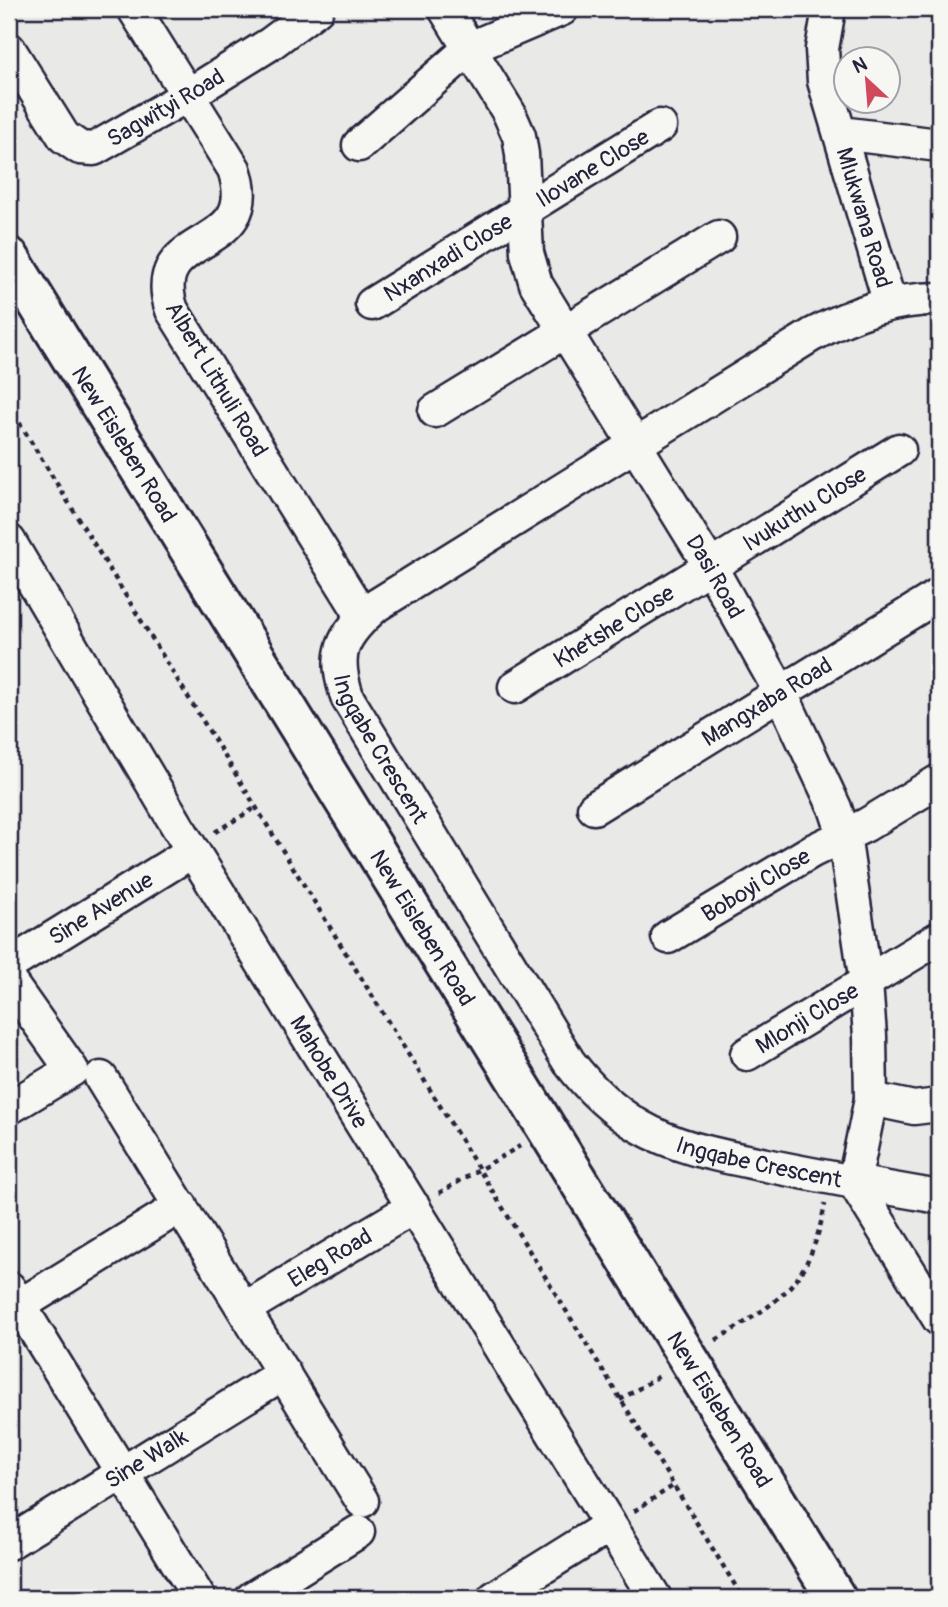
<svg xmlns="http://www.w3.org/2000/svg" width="948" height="1607" font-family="Pangolin,sans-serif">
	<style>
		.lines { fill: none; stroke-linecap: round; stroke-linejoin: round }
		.minor-casing { stroke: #22223b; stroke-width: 37 }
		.major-casing { stroke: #22223b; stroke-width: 44 }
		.path { stroke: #22223b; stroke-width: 4.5; stroke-dasharray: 5 5; stroke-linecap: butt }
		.minor { stroke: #f6f6f2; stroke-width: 32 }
		.major { stroke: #f6f6f2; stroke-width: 38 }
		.labels { text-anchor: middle; stroke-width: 5; stroke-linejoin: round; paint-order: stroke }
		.street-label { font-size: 23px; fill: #22223b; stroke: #f6f6f2 }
	</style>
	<rect width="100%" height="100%" fill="#e9e9e7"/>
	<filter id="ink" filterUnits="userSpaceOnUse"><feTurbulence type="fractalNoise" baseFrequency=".0143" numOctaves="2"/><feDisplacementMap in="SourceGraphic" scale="14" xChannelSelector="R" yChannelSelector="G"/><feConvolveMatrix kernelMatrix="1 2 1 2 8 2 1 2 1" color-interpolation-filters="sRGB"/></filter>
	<g filter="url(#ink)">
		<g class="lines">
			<!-- minor casing -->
			<g class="minor-casing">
				<g id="minor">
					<path d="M134,9l100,160c30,88 -91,58 -62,141l191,307"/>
					<path id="s1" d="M445,9l64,104 10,23 3,18 5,99 9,31 174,282 71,127 54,115 9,27 22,148 4,53 1,63 -17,83 85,137"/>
					<path id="s2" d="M829,9l-7,40 2,32 66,223"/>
					<path id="s3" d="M9,49l55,88 16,11 14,1 94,-54 82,-51 47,-35"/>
					<path d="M840,133l99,12"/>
					<path d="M359,145l111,-97 92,-39"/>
					<path id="s4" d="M939,299c-48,0 -85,14 -127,36l-435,270c-36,31 -45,49 -29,94l221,363c20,26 41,47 70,64 39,23 84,30 127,39 58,12 115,22 173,32"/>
					<path id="s5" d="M372,304l288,-178"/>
					<path d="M435,411l284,-174"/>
					<path id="s6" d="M9,541l169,286 477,771"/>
					<path id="s7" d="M515,687l384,-237"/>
					<path id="s8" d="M594,808l345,-213"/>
					<path id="s9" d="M668,937l144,-86 54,-26 73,-44"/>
					<path id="s10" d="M9,965l184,-114"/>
					<path d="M9,981l63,89 -63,38"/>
					<path id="s11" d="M747,1054l192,-116"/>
					<path d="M101,1078l261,423"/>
					<path d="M871,1099l43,9 25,-3"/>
					<path d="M9,1288l190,310"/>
					<path id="s12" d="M244,1309l170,-102"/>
					<path d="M9,1312l172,-106"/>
					<path id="s13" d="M9,1543l275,-170"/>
					<path d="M252,1598l106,-66"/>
					<path d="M494,1598l115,-72"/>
				</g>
			</g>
			<!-- major casing -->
			<g class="major-casing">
				<g id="major">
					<path id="s14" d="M9,257l827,1341"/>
				</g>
			</g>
			<!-- path -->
			<path class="path" d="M9,406l734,1192
				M215,832l40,-24
				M439,1193l81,-47
				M716,1340c66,-40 94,-56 109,-136
				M620,1400l41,-25
				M634,1511l39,-25"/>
			<!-- minor -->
			<use href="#minor" class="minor"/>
			<!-- major -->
			<use href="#major" class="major"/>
		</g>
	</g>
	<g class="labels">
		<!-- street labels -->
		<g class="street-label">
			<text dy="8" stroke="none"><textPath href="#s3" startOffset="220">Sagwityi Road</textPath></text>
			<text dy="8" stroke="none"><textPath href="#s5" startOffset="259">Ilovane Close</textPath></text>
			<text dy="8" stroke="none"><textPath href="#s2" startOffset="215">Mlukwana Road</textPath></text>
			<text dy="8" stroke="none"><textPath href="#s5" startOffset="89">Nxanxadi Close</textPath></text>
			<text transform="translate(217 379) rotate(59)" y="8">Albert Lithuli Road</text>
			<text dy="8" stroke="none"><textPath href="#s14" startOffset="220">New Eisleben Road</textPath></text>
			<text dy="8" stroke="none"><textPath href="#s7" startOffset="340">Ivukuthu Close</textPath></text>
			<text dy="8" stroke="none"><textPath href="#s1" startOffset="640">Dasi Road</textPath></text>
			<text dy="8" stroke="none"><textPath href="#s7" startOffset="116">Khetshe Close</textPath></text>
			<text dy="8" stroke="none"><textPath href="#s8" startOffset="203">Mangxaba Road</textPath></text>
			<text dy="8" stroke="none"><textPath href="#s4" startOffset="812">Ingqabe Crescent</textPath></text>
			<text dy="8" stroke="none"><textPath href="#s9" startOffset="102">Boboyi Close</textPath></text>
			<text dy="8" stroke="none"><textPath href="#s10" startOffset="108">Sine Avenue</textPath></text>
			<text dy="8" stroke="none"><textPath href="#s14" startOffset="788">New Eisleben Road</textPath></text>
			<text dy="8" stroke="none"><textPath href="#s11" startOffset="70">Mlonji Close</textPath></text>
			<text dy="8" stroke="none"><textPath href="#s6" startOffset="620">Mahobe Drive</textPath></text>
			<text dy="8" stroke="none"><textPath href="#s4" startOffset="1400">Ingqabe Crescent</textPath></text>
			<text dy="8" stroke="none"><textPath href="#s12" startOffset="100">Eleg Road</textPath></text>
			<text dy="8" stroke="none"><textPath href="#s14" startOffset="1354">New Eisleben Road</textPath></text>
			<text dy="8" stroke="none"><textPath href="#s13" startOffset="161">Sine Walk</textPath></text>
		</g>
	</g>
	<!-- margin -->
	<rect width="948" height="1607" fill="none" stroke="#f6f6f2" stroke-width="35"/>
	<rect x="18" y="18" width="913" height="1572" fill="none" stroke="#22223b" stroke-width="2.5" filter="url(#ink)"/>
	<!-- north arrow -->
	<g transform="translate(867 80) rotate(334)"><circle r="33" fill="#f6f6f2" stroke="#a1a1a9" stroke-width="2"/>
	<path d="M0-5L12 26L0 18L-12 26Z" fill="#d1495b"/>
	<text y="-10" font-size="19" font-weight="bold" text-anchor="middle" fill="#22223b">N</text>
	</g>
</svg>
